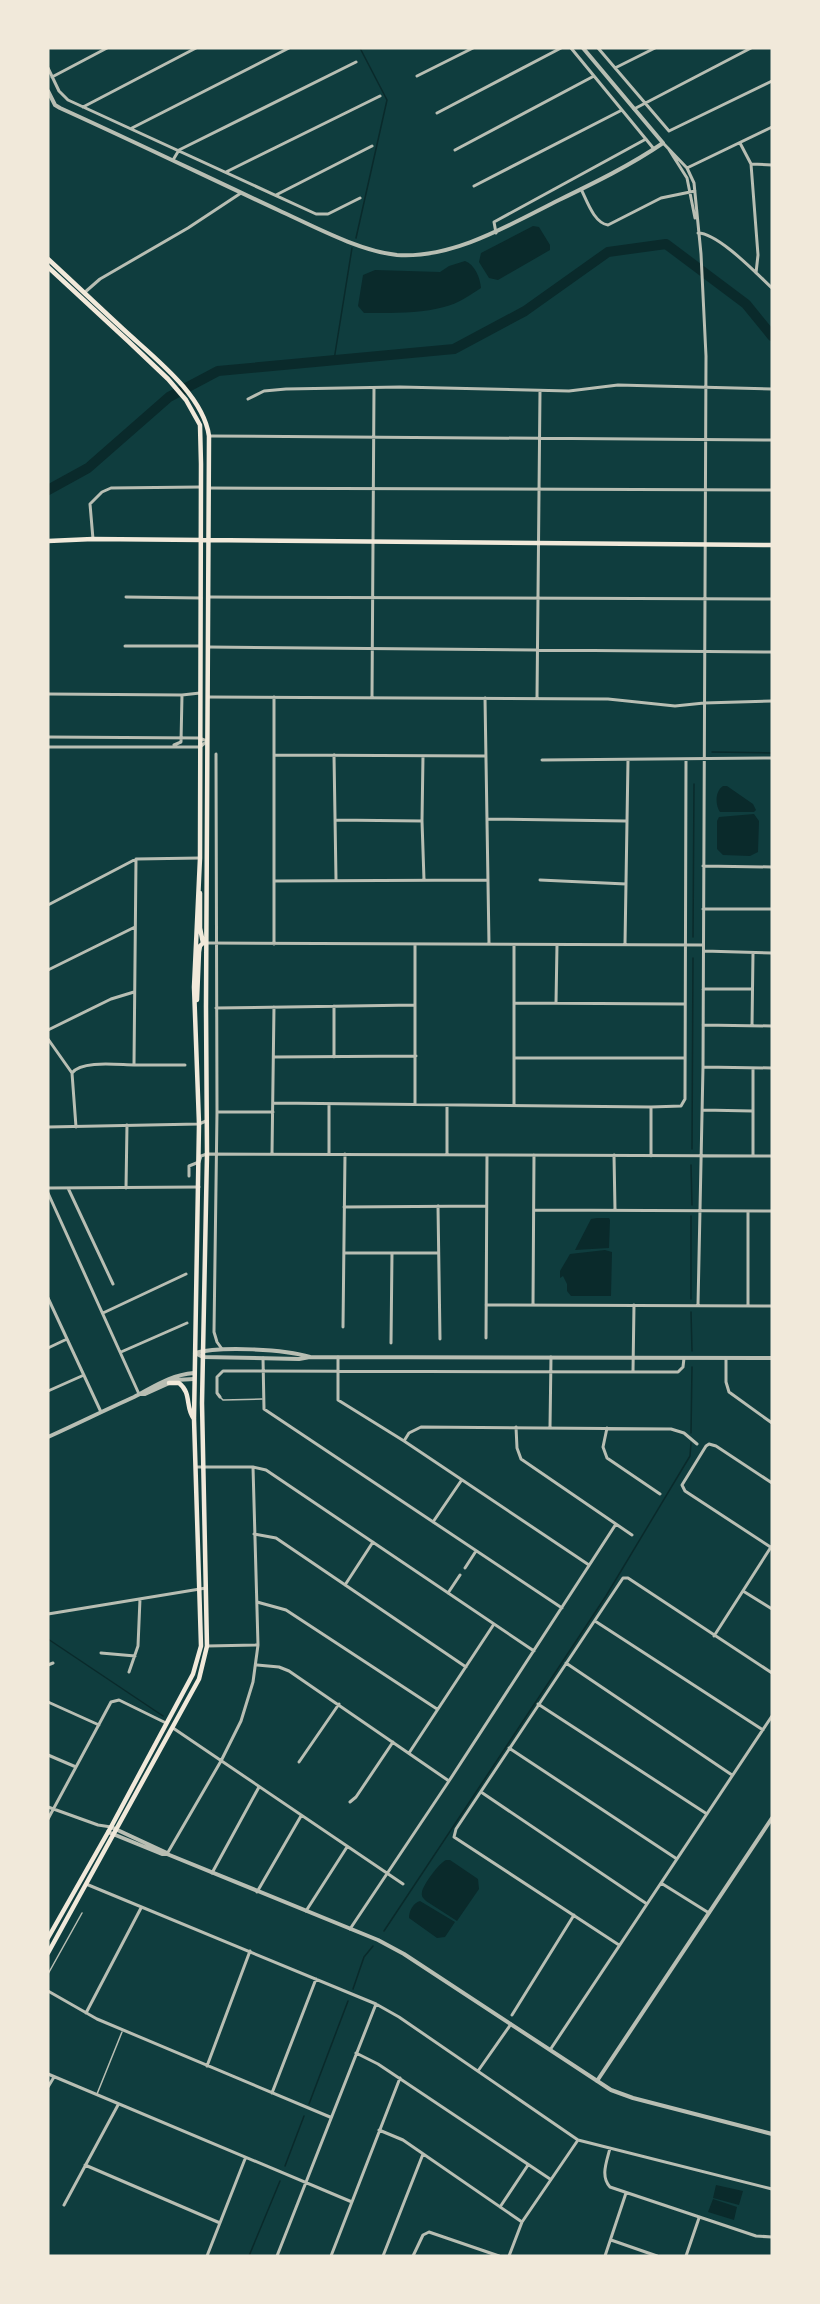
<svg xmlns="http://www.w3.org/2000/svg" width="820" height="2304" font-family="'Times New Roman',serif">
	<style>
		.water { fill: #0a2a2b }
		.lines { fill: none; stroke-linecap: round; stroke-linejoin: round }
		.stream { stroke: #0a2a2b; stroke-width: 1.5 }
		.river { stroke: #0a2a2b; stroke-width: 10 }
		.service { stroke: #b8beb3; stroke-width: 1.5 }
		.minor { stroke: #b8beb3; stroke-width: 3 }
		.tertiary { stroke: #b8beb3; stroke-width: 4 }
		.secondary { stroke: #f1e9da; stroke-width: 4.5 }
	</style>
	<rect width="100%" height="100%" fill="#0f3d3e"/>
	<!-- water -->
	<path class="water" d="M533,226l6,1 11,18v5l-52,30 -9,-2 -10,-16 2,-9z
		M465,261c10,4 15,16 16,27 -11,7 -23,16 -37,19 -25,7 -54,6 -80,6l-6,-7 5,-31 12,-5 65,2 9,-6z
		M723,786h4l26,18 3,6 -2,2h-34c-5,-7 -5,-21 3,-26z
		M754,814l5,7 -1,31 -8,4 -27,-1 -6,-6v-28l2,-4z
		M597,1218h12l1,2 -1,28 -34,2 16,-31z
		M605,1250l7,2 -1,44h-40l-4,-5v-7l-4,-8 -3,2v-7l10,-17z
		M446,1860h4l28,19 1,10 -22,32 -31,-20c-3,-3 -5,-4 -4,-9 1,-7 17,-29 24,-32z
		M420,1901l35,21 -10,15 -8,1 -28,-20c0,-7 4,-15 11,-17z
		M716,2185l27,6 -4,14 -26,-7z
		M713,2199l24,8 -3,13 -26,-8z"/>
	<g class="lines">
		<!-- stream -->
		<path class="stream" d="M356,238l31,-138 -27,-52
			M334,360l18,-112
			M712,752l60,1
			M693,937l1,-153
			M692,1149l1,-191
			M691,1165l1,40
			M691,1216v83
			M691,1312l1,39
			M691,1433l1,-66
			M48,1639l115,77
			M384,1931l222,-335 84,-140 1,-13
			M353,1989l11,-32 9,-11
			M309,2104l39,-103
			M285,2166l19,-50
			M249,2256l31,-75"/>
		<!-- river -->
		<path class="river" d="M48,490l40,-22 81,-71 49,-26 236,-22 71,-38 83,-59 58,-8 80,60 26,32"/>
		<!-- service -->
		<path class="service" d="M220,1397l3,3 39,-1
			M48,1974l34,-61
			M97,2094l25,-62"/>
		<!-- minor -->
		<path class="minor" d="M571,48l83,101
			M598,48l71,83 103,-50
			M48,68l11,23 9,9 248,114h12l32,-16
			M615,68l40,-20
			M417,76l56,-28
			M52,77l55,-29
			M83,107l113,-59
			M634,109l117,-61
			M437,113l124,-65
			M132,128l157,-80
			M663,143l24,25 7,15 7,71 5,102 -3,711 -5,238
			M740,143l11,21 7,91 -2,18
			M668,148l19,30 8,40
			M455,150l139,-74
			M173,160l6,-10 177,-88
			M751,164l21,1
			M687,168l85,-41
			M226,172l154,-76
			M474,186l148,-76
			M581,189c6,12 13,34 27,36l53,-27 34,-7
			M276,195l96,-49
			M496,233l-2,-11 152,-83
			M698,233c20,0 59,41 74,55
			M84,293l16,-14 88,-51 53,-35
			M248,399l16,-8 22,-2 114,-2 169,4 49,-6 154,4
			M209,436l563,4
			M209,488l563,2
			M93,539l-3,-35 12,-12 9,-4 89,-1
			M126,597l75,1
			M208,597l564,2
			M125,646h75
			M208,647l564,5
			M48,694l134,1 18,-2
			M208,697l400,2 67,7 29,-3 68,-2
			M274,697v247
			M372,698l2,-310
			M485,698l4,246
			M537,698l3,-307
			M48,737l151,1 8,3
			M174,745l7,-3 1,-47
			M48,747h152l6,-5
			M216,754l1,358 -3,220 3,10 5,7
			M274,755l211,1
			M334,755l2,124
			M423,756l-1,65 2,59
			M542,760l230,-2
			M487,819l139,2
			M335,820l87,1
			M703,866l69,1
			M540,880l86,4
			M274,881l214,-1
			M48,905l88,-46 64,-1
			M703,909h69
			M207,943l496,2
			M625,944l3,-184
			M514,945v160
			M704,951l68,2
			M48,970l87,-43
			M703,989h49
			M514,1003l170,1
			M556,1003l1,-58
			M334,1006v51
			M216,1008l199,-3
			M703,1025l69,1
			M752,1026l1,-73
			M48,1030l63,-31 23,-7
			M48,1039l24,34 4,54
			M274,1057l142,-1
			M514,1058h171
			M134,1065h51
			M703,1067l69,1
			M72,1073c10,-13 47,-8 62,-8l2,-206
			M273,1103l378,4 30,-1 4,-7 1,-339
			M415,1104v-160
			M703,1110l49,1
			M217,1112h56
			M48,1127l151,-3 7,-3
			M272,1154l2,-147
			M329,1154v-50
			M447,1154v-49
			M614,1155l1,55
			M651,1156v-49
			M753,1156v-88
			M189,1176v-10l10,-4 2,-6 6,-2 565,2
			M48,1188l151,-1
			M68,1188l45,96
			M126,1188l1,-63
			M48,1193l91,201
			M438,1206l2,133
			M344,1207l142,-1
			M534,1210l238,1
			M344,1253h94
			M48,1298l53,114
			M486,1305l286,1
			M533,1305l1,-150
			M748,1305v-94
			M103,1313l83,-39
			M343,1327l2,-173
			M486,1338l1,-183
			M391,1343l1,-90
			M48,1348l19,-9
			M121,1352l66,-29
			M338,1357v43l66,41 185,124
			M263,1358l1,51 298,199
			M726,1358v24l3,10 43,31
			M633,1371l1,-66
			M48,1391l36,-16
			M220,1397l-3,-4v-16l6,-6 455,1 5,-5 1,-9
			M516,1427l1,21 4,11 111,76
			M550,1427l1,-70
			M607,1428l-4,19 4,11 53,36
			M404,1441l5,-8 12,-6 250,2 13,4 13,11
			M197,1467h56l13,3 268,181
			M772,1483l-56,-37 -7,-2 -3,2 -24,39 3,6 87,57
			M433,1522l28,-41
			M254,1534l22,4 190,129
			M465,1568l11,-17
			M345,1585l28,-43
			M743,1591l29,18
			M448,1593l12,-18
			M257,1602l29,8 151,99
			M48,1614l158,-26
			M595,1621l168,109
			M714,1636l57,-89
			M207,1646l51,-1
			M101,1653l34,3
			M566,1663l166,112
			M48,1665l5,-2
			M257,1665l22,2 10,4 160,110
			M129,1672l9,-26 2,-47
			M48,1702l51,23
			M538,1704l169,110
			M173,1728l230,156
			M509,1748l168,111
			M409,1753l85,-129
			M48,1755l28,12
			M299,1762l40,-58
			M481,1792l166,112
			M350,1802l6,-5 37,-55
			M48,1807l50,18 13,2
			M48,1819l63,-117 8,-2 47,23
			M167,1854l54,-93 20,-40 12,-39 5,-37 -5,-178
			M212,1873l47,-86
			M661,1883l48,30
			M86,1884l290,120 23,13 179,123 194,49
			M257,1892l44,-76
			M306,1911l41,-64
			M350,1929l99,-148 167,-257
			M619,1945l-165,-108 2,-8 167,-251h5l144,95
			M48,1991l49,28 233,98
			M86,2013l55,-105
			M512,2015l62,-100
			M550,2050l222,-334
			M356,2053l22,11 172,115
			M207,2066l43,-115
			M478,2071l33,-47
			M48,2074l304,128
			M48,2087l6,-10
			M272,2093l44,-114
			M379,2130l24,10 119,82
			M610,2148c-3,13 -10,28 0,39l146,49 16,1
			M85,2165l135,58
			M64,2205l54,-100
			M500,2207l28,-42
			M611,2240l46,16
			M207,2256l38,-97
			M277,2256l99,-252
			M331,2256l69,-178
			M383,2256l40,-102
			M413,2256l10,-21 6,-3 70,24
			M509,2256l13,-34 56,-82
			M605,2256l21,-63
			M686,2256l13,-38"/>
		<!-- tertiary -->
		<path class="tertiary" d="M48,91l7,14 5,3c73,33 145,68 218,102 35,16 81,41 119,45 56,4 114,-31 162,-55 35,-17 72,-35 104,-57l-80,-95
			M195,1353l8,4 96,2 11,-2 462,1
			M195,1353c25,-7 90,-4 115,4
			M140,1394h5l31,-14 18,-1
			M48,1437c29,-13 57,-27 86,-40 21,-11 36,-22 60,-24
			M111,1827l56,26
			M108,1832l54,22h5l211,86 26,14 207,136 22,8 139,36
			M597,2081l175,-263"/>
		<!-- secondary -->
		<path class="secondary" d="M48,259c25,23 50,47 75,70 30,28 80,65 86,107l-3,571 1,147 -5,249 5,243 -8,33 -151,274
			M48,267l80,74 40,38 18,21 14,25 1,39 -1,394 -6,129 5,137 -5,295 7,227 -8,28 -82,153 -63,111
			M48,541l45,-2 679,6
			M197,1000l2,-48 1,-6 3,-3 -3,-15v-35
			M169,1383h10c13,10 6,25 15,36"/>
	</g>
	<!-- border -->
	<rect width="820" height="2304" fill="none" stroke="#f1e9da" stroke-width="99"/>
</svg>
